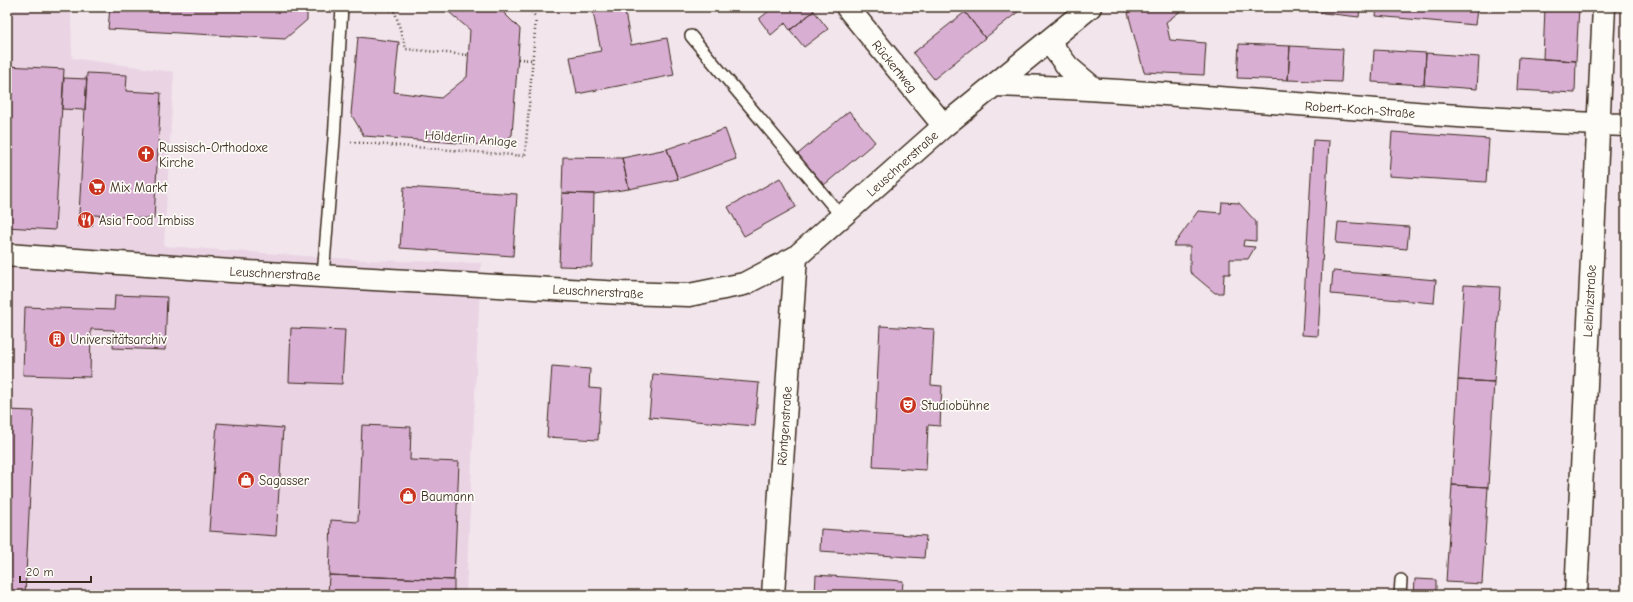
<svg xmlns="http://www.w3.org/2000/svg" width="1633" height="602" font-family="'Comic Neue',sans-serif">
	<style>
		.built { fill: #ead4e4 }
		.building { fill: #d9aed3; stroke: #3b2a1e }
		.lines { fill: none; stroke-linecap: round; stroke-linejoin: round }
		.service-casing { stroke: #3b2a1e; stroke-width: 14 }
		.minor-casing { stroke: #3b2a1e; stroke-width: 25 }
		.path { stroke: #3b2a1e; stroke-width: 2.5; stroke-dasharray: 1 3; stroke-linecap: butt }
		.service { stroke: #fdfcf7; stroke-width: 11 }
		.minor { stroke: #fdfcf7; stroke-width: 22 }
		.labels { text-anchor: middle; stroke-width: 3.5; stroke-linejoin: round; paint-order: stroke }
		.street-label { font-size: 13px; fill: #3b2a1e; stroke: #fdfcf7 }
		.poi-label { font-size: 13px; fill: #3b2a1e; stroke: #fdfcf7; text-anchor: start }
	</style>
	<rect width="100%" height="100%" fill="#f2e5ec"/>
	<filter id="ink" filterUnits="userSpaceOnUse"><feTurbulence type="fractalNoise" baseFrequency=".025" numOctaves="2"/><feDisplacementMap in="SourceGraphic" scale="8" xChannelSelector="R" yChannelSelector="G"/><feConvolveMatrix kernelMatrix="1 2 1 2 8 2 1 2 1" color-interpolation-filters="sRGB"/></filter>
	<g filter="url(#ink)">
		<!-- built -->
		<path class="built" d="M7,7h64l1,51 102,14 -10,174 201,14 116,3 -15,332h-459z"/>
		<!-- building -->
		<path class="building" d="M110,7h197v13l-22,19 -177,-10z
			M443,7h55l22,22 -8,106 -14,11 -134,-10 -13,-22 7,-77 41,5 -5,50 47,6 26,-21 3,-47z
			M592,7h32l7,38 36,-7 7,37 -97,19 -7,-37 31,-6z
			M774,7h37l3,4 -24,19 -5,-7 -14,12 -12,-16z
			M971,7h53l-39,31 -20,-26z
			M1135,7h51l-20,15 4,18 36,3 -2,32 -60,-3 -16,-59z
			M1315,7h45l-1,10 -44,-5z
			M1377,7h76l24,2 -2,16 -99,-9z
			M1545,7h34l-3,54 -33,-2z
			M814,11l14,18 -24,18 -14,-17z
			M965,12l20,26 -51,41 -21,-26z
			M1239,44l51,2 -2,34 -51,-2z
			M1290,46l53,3 -2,33 -53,-2z
			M1374,50l52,3 -2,32 -52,-3z
			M1426,53l53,4 -2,32 -53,-4z
			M1519,57l57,4 -1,32 -58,-3z
			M7,66l57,3 -9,161 -48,-3z
			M87,73l40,2 -1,16 35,2 -7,126 -75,-5z
			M64,78l23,1 -2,31 -23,-1z
			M849,111l26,31 -51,43 -26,-31z
			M725,129l11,30 -58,20 -11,-30z
			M1392,132l97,7 -3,43 -97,-6z
			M1313,140l16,1 -11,195 -16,-1z
			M667,149l11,30 -49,10 -7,-31z
			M563,157l59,1 7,31 -35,5 -32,-1z
			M780,178l16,29 -52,29 -16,-29z
			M404,187l113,7 -4,62 -113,-8z
			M562,193l32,1 -2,73 -33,-1z
			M1222,202l17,1 17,19v19l-12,-1 -1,6 12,1 -7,12h-18v15h-6l-1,19h-8l-25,-21v-26h-17l25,-35 23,2z
			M79,214l14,1 -1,11h-14z
			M1338,222l71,5 -2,22 -71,-6z
			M1333,271l103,9 -2,23 -103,-9z
			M1464,285l36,2 -6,95 -36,-2z
			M115,295l52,2 -2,53 -52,-2 1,-18 -23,-1 -1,48 -67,-2 2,-68 89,3z
			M880,326l54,3 -3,56 11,1 -2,40 -12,-1 -2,45 -53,-3z
			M291,328l54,2 -3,54 -53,-2z
			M552,366l38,3 -1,19 12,1 -3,51 -51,-3z
			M653,374l106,9 -4,43 -106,-9z
			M1458,380l36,2 -6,105 -36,-2z
			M7,410l27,1 -9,184h-18z
			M217,423l66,5 -7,108 -67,-5z
			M362,425l49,2 -1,33 49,2 -5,118 -125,-5 2,-55 27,2z
			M1452,485l36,2 -6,97 -36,-2z
			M821,529l105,7 -2,22 -104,-7z
			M329,575l125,5v15h-126z
			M816,575l87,6 -1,14h-87z
			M1415,579l21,1v15h-22z"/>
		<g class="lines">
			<!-- service casing -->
			<g class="service-casing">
				<path id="service" d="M691,36l151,181
					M323,276l11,-136 8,-133
					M1400,595l1,-15"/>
			</g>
			<!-- minor casing -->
			<g class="minor-casing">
				<path id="minor" d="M847,7l97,119
					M1049,42l19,25 25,21
					M996,85c210,7 420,33 630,40
					M7,255l224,16 391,22 67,2 55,-11 52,-27 148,-131 146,-119
					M773,595l23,-338
					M1576,595l28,-588"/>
			</g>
			<!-- path -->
			<path class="path" d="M383,7l12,5 11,37 62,6
				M518,59l14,1
				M351,142l174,14 11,-139 -9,-10"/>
			<!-- service -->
			<use href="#service" class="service"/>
			<!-- minor -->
			<use href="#minor" class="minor"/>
		</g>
	</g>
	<!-- icons -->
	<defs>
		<g id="church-disc" transform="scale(0.9)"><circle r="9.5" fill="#c8321e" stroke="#fdfcf7"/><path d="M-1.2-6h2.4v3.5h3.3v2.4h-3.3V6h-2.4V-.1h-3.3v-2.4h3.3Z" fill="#fff"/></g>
		<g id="supermarket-disc" transform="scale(0.9)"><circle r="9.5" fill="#c8321e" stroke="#fdfcf7"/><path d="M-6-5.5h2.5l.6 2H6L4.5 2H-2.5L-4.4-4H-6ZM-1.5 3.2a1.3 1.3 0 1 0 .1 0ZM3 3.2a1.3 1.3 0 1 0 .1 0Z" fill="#fff"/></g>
		<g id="restaurant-disc" transform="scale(0.9)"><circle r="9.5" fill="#c8321e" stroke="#fdfcf7"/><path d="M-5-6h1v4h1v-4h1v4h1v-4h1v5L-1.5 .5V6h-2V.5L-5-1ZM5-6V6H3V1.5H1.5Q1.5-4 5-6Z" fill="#fff"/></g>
		<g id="building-disc" transform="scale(0.9)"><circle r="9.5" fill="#c8321e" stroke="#fdfcf7"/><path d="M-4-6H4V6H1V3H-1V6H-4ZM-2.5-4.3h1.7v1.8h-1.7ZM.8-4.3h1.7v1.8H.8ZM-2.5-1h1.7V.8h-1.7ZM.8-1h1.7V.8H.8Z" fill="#fff"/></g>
		<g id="theatre-disc" transform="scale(0.9)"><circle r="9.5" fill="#c8321e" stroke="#fdfcf7"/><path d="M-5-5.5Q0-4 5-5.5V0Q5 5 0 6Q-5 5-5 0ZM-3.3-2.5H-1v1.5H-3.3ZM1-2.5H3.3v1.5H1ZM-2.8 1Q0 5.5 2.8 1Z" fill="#fff"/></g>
		<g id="shop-disc" transform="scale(0.9)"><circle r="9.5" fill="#c8321e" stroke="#fdfcf7"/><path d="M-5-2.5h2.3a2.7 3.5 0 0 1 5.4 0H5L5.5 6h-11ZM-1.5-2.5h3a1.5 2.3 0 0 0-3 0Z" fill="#fff"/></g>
	</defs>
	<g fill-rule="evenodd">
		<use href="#church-disc" x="146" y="154"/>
		<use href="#supermarket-disc" x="97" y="187"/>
		<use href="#restaurant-disc" x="86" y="220"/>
		<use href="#building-disc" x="57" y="339"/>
		<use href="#theatre-disc" x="908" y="405"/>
		<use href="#shop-disc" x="246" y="480"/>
		<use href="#shop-disc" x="408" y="496"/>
	</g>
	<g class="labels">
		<!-- street labels -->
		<g class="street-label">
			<text transform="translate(895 66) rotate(51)" y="5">Rückertweg</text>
			<text transform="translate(1360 109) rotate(4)" y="5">Robert-Koch-Straße</text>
			<text transform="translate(471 138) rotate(5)" y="5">Hölderlin Anlage</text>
			<text transform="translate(902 163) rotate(-42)" y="5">Leuschnerstraße</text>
			<text transform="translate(275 273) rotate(3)" y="5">Leuschnerstraße</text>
			<text transform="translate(598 291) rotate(3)" y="5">Leuschnerstraße</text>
			<text transform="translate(1589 301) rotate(-87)" y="5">Leibnizstraße</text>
			<text transform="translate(784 426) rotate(-86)" y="5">Röntgenstraße</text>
		</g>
		<!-- poi labels -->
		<g class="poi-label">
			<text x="159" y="152">Russisch-Orthodoxe<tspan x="159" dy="15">Kirche</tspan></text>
			<text x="110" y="192">Mix Markt</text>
			<text x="99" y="225">Asia Food Imbiss</text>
			<text x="70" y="344">Universitätsarchiv</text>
			<text x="921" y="410">Studiobühne</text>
			<text x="259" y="485">Sagasser</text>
			<text x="421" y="501">Baumann</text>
		</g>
	</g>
	<!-- margin -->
	<rect width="1633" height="602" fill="none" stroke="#fdfcf7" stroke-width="24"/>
	<rect x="12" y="12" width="1609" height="578" fill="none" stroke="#3b2a1e" stroke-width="1.5" filter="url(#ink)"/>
	<!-- scale -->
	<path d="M20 576v6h71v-6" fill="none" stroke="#3b2a1e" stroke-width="2"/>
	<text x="26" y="576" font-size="12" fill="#3b2a1e" stroke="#fdfcf7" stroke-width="3" paint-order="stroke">20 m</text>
</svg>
